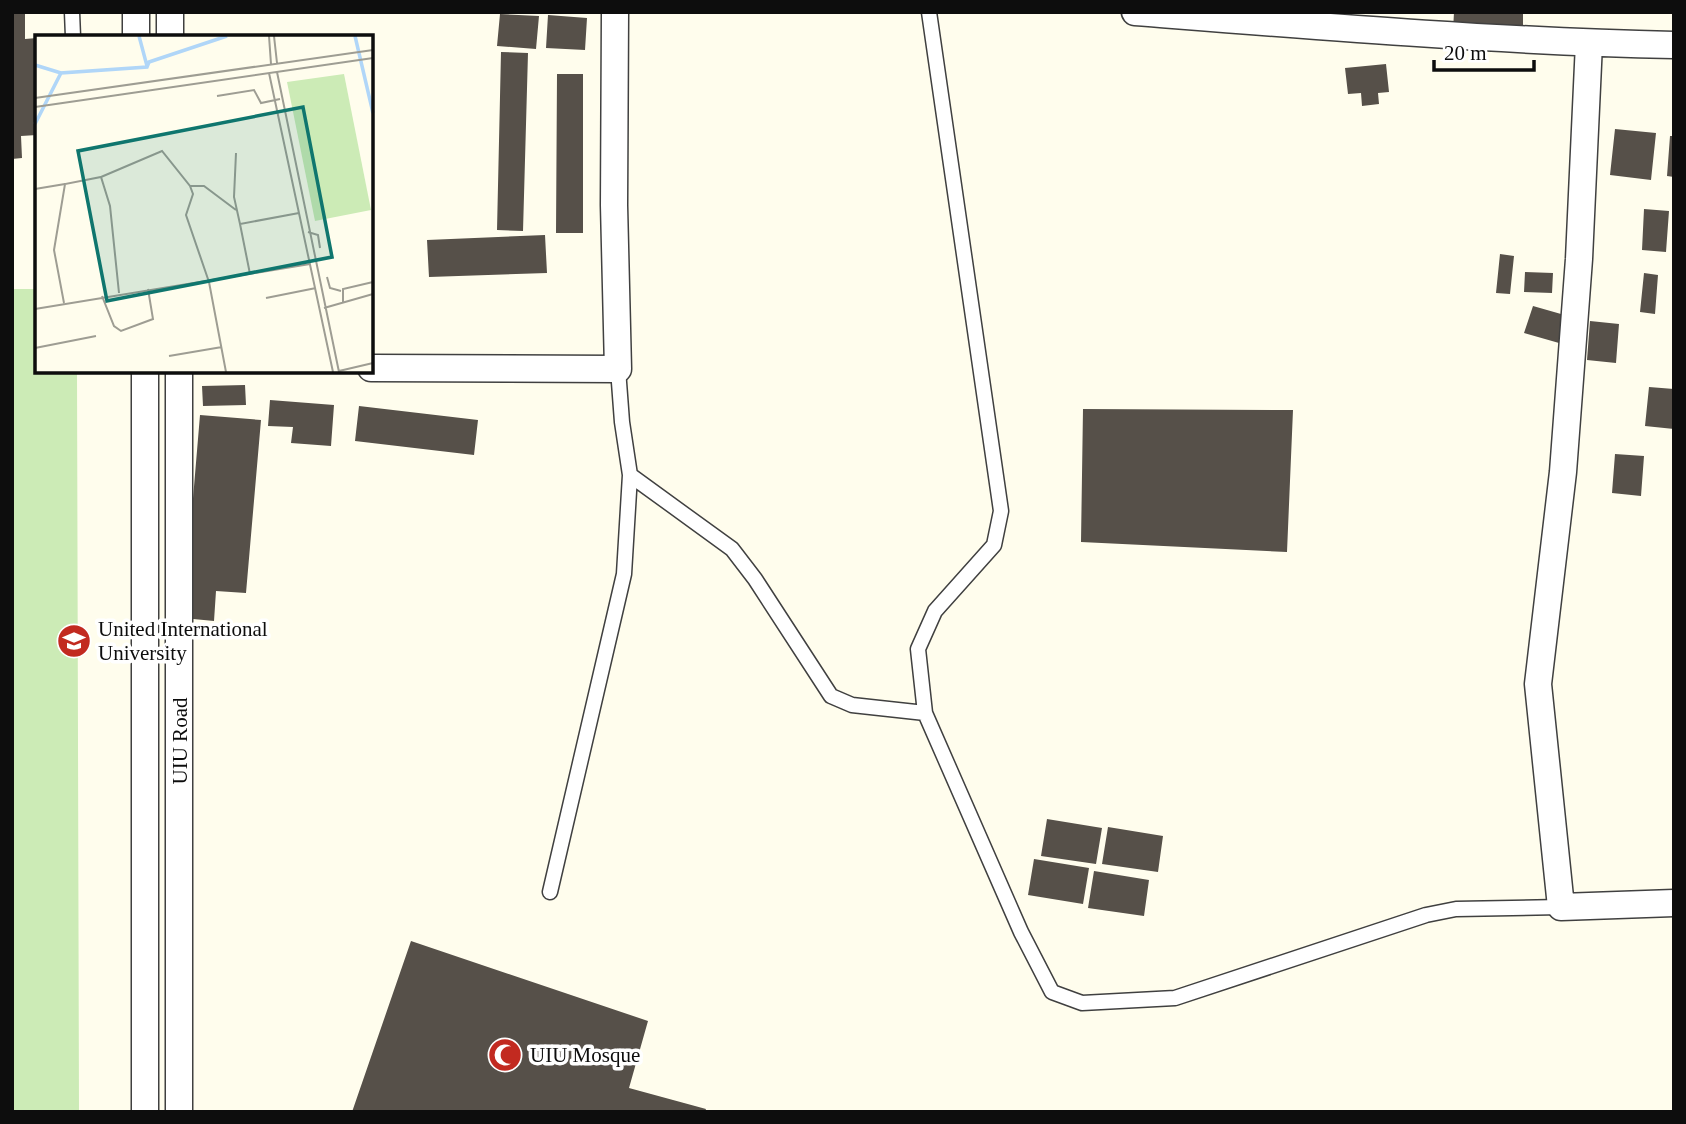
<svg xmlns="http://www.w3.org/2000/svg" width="1686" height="1124" font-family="Georgia,serif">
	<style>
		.green { fill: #ccebb6 }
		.building { fill: #565049 }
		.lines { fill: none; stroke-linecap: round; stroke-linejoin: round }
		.service-casing { stroke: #404040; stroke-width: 17 }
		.minor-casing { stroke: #404040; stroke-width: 29 }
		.service { stroke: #fff; stroke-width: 14 }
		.minor { stroke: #fff; stroke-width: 26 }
		.labels { text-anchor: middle; stroke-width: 7; stroke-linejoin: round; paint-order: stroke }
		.poi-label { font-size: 21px; fill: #0d0d0d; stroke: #fff; text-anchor: start }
		.street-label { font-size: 21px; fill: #0d0d0d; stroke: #fff }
		.inset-river { fill: none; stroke: #b0d6f8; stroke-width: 3.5 }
		.inset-road { fill: none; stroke: #9e9d93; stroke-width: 2 }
		.view { fill: #0f766e; fill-opacity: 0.15; stroke: #0f766e; stroke-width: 3.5 }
		.inset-edge { fill: none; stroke: #0d0d0d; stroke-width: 3.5 }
	</style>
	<rect width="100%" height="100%" fill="#fffded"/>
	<!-- green -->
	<path class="green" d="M12,289h25v82h40l2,741h-67z"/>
	<!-- building -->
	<path class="building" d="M12,12h13v27l12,-1v97l-16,1 1,22 -10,1z
		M1454,12h69v18l-70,1z
		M500,14l39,2 -3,33 -39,-3z
		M548,15l39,3 -2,32 -39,-2z
		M501,52l27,1 -5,178 -26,-1z
		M1386,64l3,28 -11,1 1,11 -17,2 -1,-13 -13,1 -3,-26z
		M557,74h26v159h-27z
		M1615,129l41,4 -5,47 -41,-5z
		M1670,136h4v41l-7,-1z
		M1644,209l25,2 -3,41 -24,-2z
		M545,235l2,38 -118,4 -2,-37z
		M1500,254l14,2 -4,38 -14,-1z
		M1525,272l28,1 -1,20 -28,-1z
		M1644,273l14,2 -3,39 -15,-2z
		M1533,306l35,10 -9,27 -35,-10z
		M1590,321l29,3 -3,39 -29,-3z
		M245,385l1,20 -43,1 -1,-20z
		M1649,387l25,2v40l-29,-3z
		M270,400l64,5 -3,41 -40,-3 2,-16 -25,-1z
		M359,406l119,14 -4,35 -119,-14z
		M1083,409l210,1 -6,142 -206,-10z
		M200,415l61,5 -15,173 -30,-2 -2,30 -31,-3z
		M1615,454l29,2 -3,40 -29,-3z
		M1047,819l55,9 -6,36 -55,-8z
		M1108,827l55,9 -5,36 -56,-8z
		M1034,859l55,9 -6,36 -55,-9z
		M1094,871l55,9 -5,36 -56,-8z
		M411,941l237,80 -19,67 77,21 -1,3h-353z"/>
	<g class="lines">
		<!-- service casing -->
		<g class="service-casing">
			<path id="service" d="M72,12l1,25
				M929,12l72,499 -7,34 -59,66 -17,38 7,64 96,219 31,60 30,11 93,-5 251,-83 30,-6 105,-2
				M630,475l102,74 23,30 76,117 21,9 73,8
				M550,892l74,-318 6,-99 -8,-53 -4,-53"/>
		</g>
		<!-- minor casing -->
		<g class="minor-casing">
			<path id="minor" d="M136,12v25
				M170,12v25
				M1135,12c179,14 359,29 539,33
				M1589,43l-10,216 -16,213 -25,212 23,223 113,-4
				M371,368l247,1 -4,-164 1,-193
				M145,371v741
				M179,371v741"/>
		</g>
		<!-- service -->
		<use href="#service" class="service"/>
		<!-- minor -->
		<use href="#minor" class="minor"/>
	</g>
	<!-- icons -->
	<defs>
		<g id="university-disc" transform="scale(1.75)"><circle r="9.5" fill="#c22a20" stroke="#fff"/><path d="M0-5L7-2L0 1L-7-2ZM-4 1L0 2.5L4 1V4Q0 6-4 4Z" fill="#fff"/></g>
		<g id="mosque-disc" transform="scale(1.75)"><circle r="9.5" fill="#c22a20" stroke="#fff"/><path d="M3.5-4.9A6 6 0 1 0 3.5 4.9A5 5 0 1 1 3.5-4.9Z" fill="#fff"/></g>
	</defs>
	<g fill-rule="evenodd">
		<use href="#university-disc" x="74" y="641"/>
		<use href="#mosque-disc" x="505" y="1055"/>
	</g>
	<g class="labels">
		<!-- poi labels -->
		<g class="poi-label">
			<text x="98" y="636">United International<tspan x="98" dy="24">University</tspan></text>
			<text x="530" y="1062">UIU Mosque</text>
		</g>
		<!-- street labels -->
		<g class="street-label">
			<text transform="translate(180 741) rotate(-90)" y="7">UIU Road</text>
		</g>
	</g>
	<!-- overview -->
	<g transform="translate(35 35)">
		<rect width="338" height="338" fill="#fffded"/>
		<path d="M309,39l27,136 -56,11 -28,-139z" fill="#ccebb6"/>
		<path class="inset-river" d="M104,1l8,30M320,1l18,77M0,30l26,8M0,89l26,-51 86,-6 2,-5 78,-26"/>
		<path class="inset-road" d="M234,1l2,28M239,1l3,27M242,37l62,300M234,38l64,299M182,61l37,-6 7,13 19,-4M0,63l338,-48M0,72l338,-49M201,118l-2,44 6,27M66,142l61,-26 28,35 3,8 -7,21 23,67 17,90M155,151h14l32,24M0,154l30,-5M273,197l10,3 2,13M215,239l-10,-50 59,-11M292,242l3,11 11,3M67,261l12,30 7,5 32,-12 -5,-30M231,263l50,-10M308,267v-13l30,-7M29,268l-10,-53 11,-66 36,-7 9,29 9,87M289,273l49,-14M0,274l275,-45M0,313l61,-12M134,321l53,-9M304,336l34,-8"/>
		<path class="view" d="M268,72l29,150 -225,44 -29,-150z"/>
		<rect width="338" height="338" class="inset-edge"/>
	</g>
	<!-- border -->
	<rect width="1686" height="1124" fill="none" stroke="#0d0d0d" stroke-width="28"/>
	<!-- scale -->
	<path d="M1434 60v10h100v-10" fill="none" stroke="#0d0d0d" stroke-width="3.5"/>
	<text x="1444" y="60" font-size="21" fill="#0d0d0d" stroke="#ffffff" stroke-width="5" paint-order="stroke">20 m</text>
</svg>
